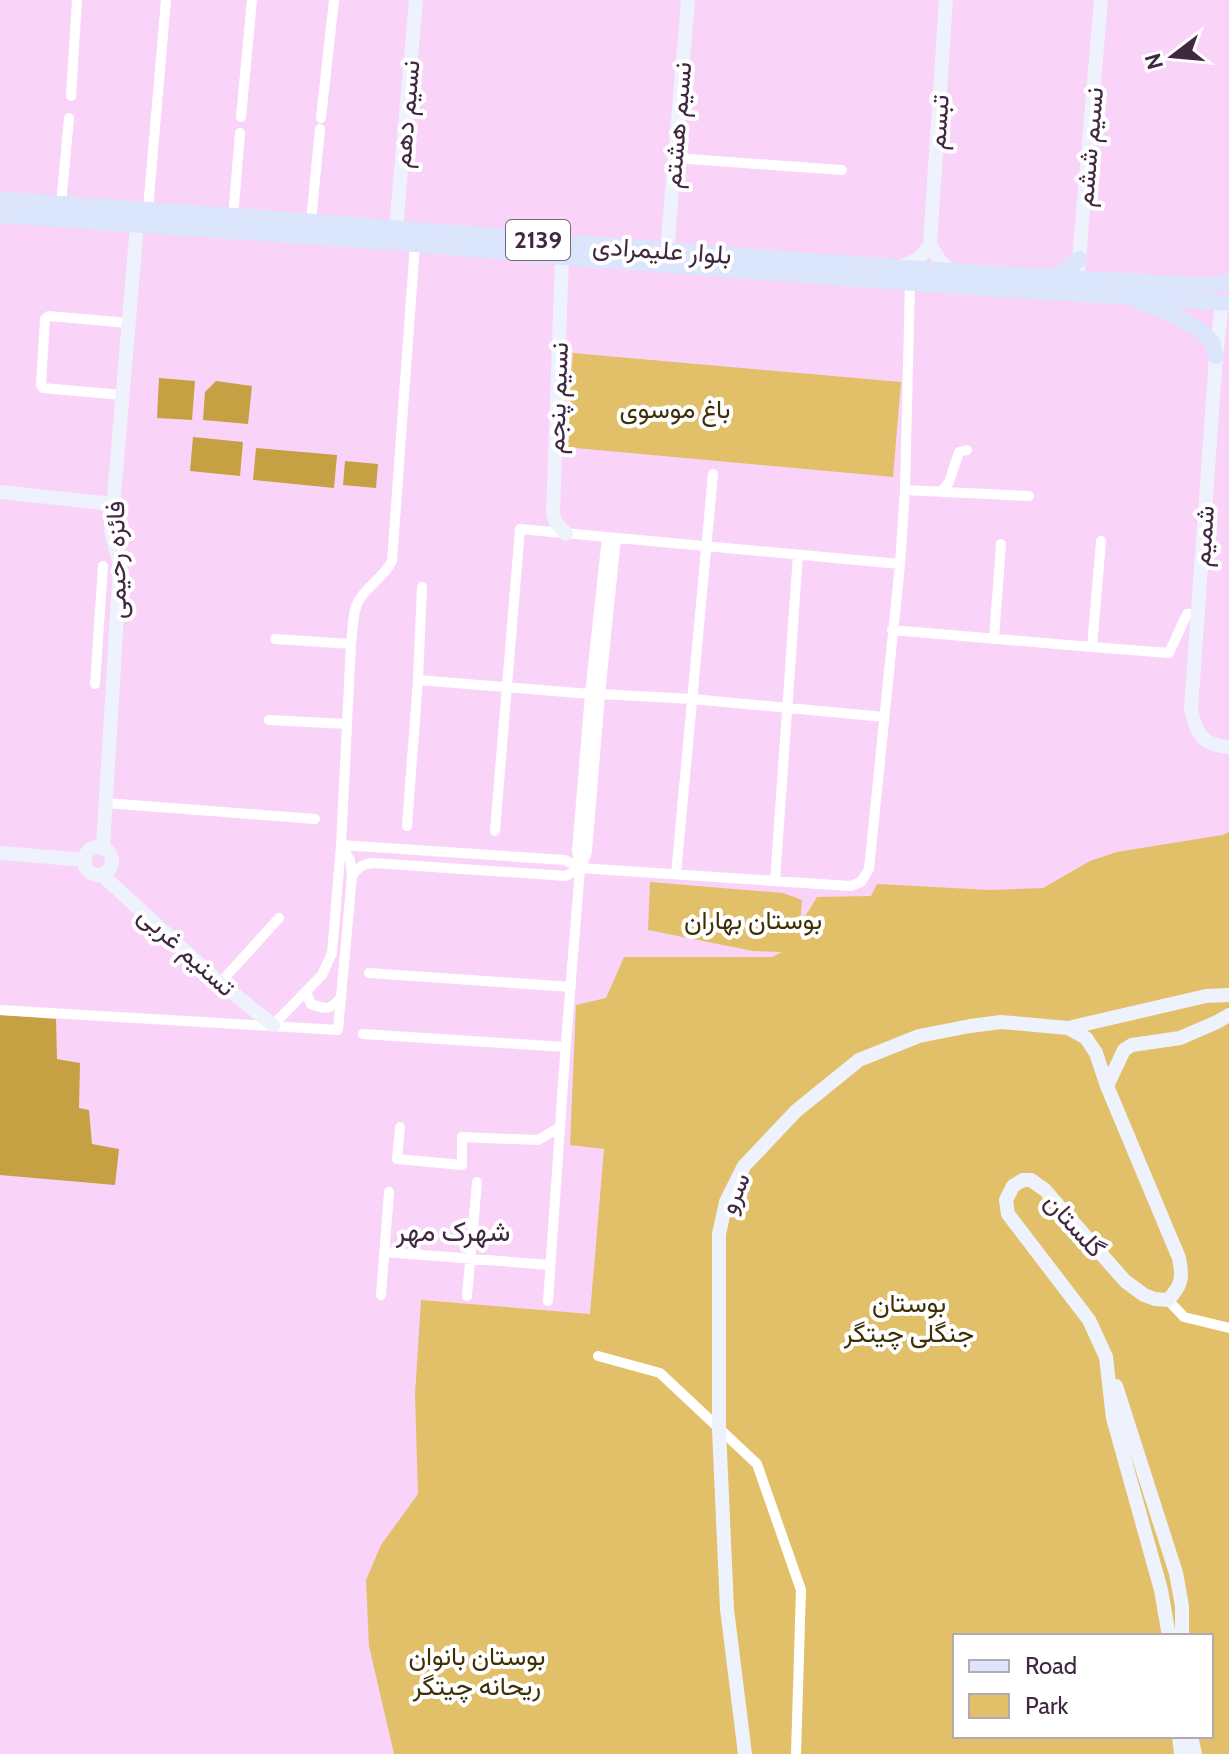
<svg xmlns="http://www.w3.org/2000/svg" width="1229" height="1754" font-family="Cabin,Vazirmatn,sans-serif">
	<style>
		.green { fill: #e2bf69; fill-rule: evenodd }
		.forest { fill: #c6a143 }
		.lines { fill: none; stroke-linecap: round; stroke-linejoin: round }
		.street { stroke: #fff; stroke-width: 10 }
		.secondary { stroke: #edf2fd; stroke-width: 14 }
		.primary { stroke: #dbe5fb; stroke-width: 16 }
		.labels { text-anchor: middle; stroke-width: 8; stroke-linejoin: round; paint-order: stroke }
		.shield { fill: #fff; stroke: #796879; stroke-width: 2 }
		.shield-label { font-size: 24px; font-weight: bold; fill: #402840 }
		.street-label { font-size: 26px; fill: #402840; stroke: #fff }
		.park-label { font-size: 26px; fill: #3e2f05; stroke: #fff }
		.neighbourhood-label { font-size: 28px; fill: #402840; stroke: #fff }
	</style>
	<rect width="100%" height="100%" fill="#fad3f8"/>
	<!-- green -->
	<path class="green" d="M573,353l328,29 -8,95 -328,-30z
		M1229,832v922h-835l-25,-108 -3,-66 15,-35 37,-51 -3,-99 6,-95 169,14 14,-165 -34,-4 6,-140 30,-7 18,-41h148l10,-5 -29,-1 -105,-21 2,-48 133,11 19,7 -2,25 17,-28 54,-1 6,-12 113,6 53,-2 47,-27 27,-9 105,-17zM955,1636h256v100h-256z"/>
	<!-- forest -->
	<path class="forest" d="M159,378l36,3 -3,39 -35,-2z
		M216,381l36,5 -4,38 -45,-4 2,-28z
		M193,437l50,5 -3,34 -50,-5z
		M256,448l81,7 -3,33 -81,-8z
		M345,461l33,3 -2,24 -33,-3z
		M0,1015l56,4 1,40 23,4 -1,45 10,2 3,34 27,5 -4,36 -115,-10z"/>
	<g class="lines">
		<!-- street -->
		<path class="street" d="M71,96l6,-96
			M241,117l11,-117
			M321,118l13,-118
			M675,158l167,12
			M61,205l8,-87
			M148,209l18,-209
			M233,217l7,-84
			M311,221l9,-92
			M122,395l-79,-7 -2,-3 4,-66 4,-3 79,7
			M905,490l124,6
			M941,492l8,-10 10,-30 8,-2
			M892,630l200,17 9,-106
			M275,639l76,5
			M994,639l7,-95
			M1092,647l77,6 18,-39 11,-1
			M418,680l172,14
			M95,684l8,-118
			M600,694l92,5 192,18
			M269,720l78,4
			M106,803l209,16
			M407,826l11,-146 4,-93
			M495,831l25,-302 380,35
			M341,845l224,15 15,8 270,18 11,-4 8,-13 31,-305 5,-74 5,-208
			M581,866l6,-14 13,-158 16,-156
			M676,874l37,-400
			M352,876c6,-9 11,-12 21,-13l193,13 14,-8
			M775,881l23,-326
			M369,973l202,14
			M220,983l59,-65
			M306,992l5,12c15,6 20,6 30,-7
			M0,1010l338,20 14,-154 -2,-16 -9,-14
			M273,1025l49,-50 10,-22 9,-108 10,-201c2,-14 1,-32 8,-44 9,-15 25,-23 33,-39l23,-317
			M363,1034l202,13
			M400,1127l-3,32 65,6v-28l76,3 22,-13
			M385,1252l165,13
			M381,1295l8,-103
			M467,1296l10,-114
			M1168,1300l16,17 45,11
			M548,1301l17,-246 15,-187 -3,-17 13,-157 17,-157
			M598,1356l62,17 97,91 44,126 -5,164"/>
		<!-- secondary -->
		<path class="secondary" d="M396,228l20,-228
			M930,244l10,17 10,10
			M667,251l21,-251
			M562,257l-9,257 2,7 11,13
			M900,267c14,-5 23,-10 30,-23l16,-244
			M1078,271l23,-271
			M1222,302l-6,54 -25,353c5,24 10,36 38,38
			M0,492l113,12
			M84 861a14 14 0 1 1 28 0a14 14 0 1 1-28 0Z
			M103,848l17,-283 -9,-34 26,-306
			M0,853l85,7
			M102,875l118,108 53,42
			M1068,1028l18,10 10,15 11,33 72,172c4,20 3,27 -11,42l-13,-1 -11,-4 -19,-14 -80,-91 -14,-10h-8l-10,6 -7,14 2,14 81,106 17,37 7,61 48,172 8,46
			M1107,1086l17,-36 8,-5 48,-7 37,-16 12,-7
			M1116,1386l60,187 6,33v30
			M1179,1736l2,18
			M1191,1736l4,18
			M745,1754l-18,-145 -8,-180v-195l7,-32 18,-36 52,-55 63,-51 60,-24 51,-10 31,-4 67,6 138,-32 23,-1"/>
		<!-- primary -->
		<path class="primary" d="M0,200c105,7 210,13 315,22 297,23 593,50 890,63l24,-3
			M0,215l415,29 147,13 404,30 263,16
			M1050,277l15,-6 14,-12
			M1141,303c21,7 61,22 72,41 0,2 2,11 3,12"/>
	</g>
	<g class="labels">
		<!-- shield labels -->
		<rect class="shield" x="506" y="220" width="64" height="40" rx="6"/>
		<g class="shield-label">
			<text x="538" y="248">2139</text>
		</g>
		<!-- street labels -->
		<g class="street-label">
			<text transform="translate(406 114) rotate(-85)" y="9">نسیم دهم</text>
			<text transform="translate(938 122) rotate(-86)" y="9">تبسم</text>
			<text transform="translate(677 125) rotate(-85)" y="9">نسیم هشتم</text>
			<text transform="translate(1089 147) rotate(-85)" y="9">نسیم ششم</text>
			<text transform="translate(662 250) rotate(4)" y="9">بلوار علیمرادی</text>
			<text transform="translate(557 398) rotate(-88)" y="9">نسیم پنجم</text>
			<text transform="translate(1203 536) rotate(-86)" y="9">شمیم</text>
			<text transform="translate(116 560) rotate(-91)" y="9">فائزه رحیمی</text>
			<text transform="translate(187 951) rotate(42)" y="9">تسنیم غربی</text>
			<text transform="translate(734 1193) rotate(-67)" y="9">سرو</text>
			<text transform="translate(1075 1225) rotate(48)" y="9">گلستان</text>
		</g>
		<!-- park labels -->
		<g class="park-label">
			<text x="675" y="418">باغ موسوی</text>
			<text x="753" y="929">بوستان بهاران</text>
			<text x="909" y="1312">بوستان<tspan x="909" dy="30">جنگلی چیتگر</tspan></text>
			<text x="477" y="1665">بوستان بانوان<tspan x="477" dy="30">ریحانه چیتگر</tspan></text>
		</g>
		<!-- neighbourhood labels -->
		<g class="neighbourhood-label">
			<text x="453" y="1241">شهرک مهر</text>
		</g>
	</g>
	<!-- legend -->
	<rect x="953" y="1634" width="260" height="104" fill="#ffffff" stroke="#b3a9b3" stroke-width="2"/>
	<rect x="969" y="1660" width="40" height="12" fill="#dbe5fb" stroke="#b3a9b3" stroke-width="2"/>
	<text x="1025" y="1674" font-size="24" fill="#402840">Road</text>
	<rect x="969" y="1694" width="40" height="24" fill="#e2bf69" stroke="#b3a9b3" stroke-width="2"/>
	<text x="1025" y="1714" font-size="24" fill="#402840">Park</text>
	<!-- north arrow -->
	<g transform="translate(1173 56) rotate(254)" stroke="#ffffff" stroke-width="6" paint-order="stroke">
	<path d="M0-6L14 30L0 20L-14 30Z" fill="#402840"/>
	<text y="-12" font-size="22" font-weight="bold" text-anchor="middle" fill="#402840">N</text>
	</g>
</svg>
